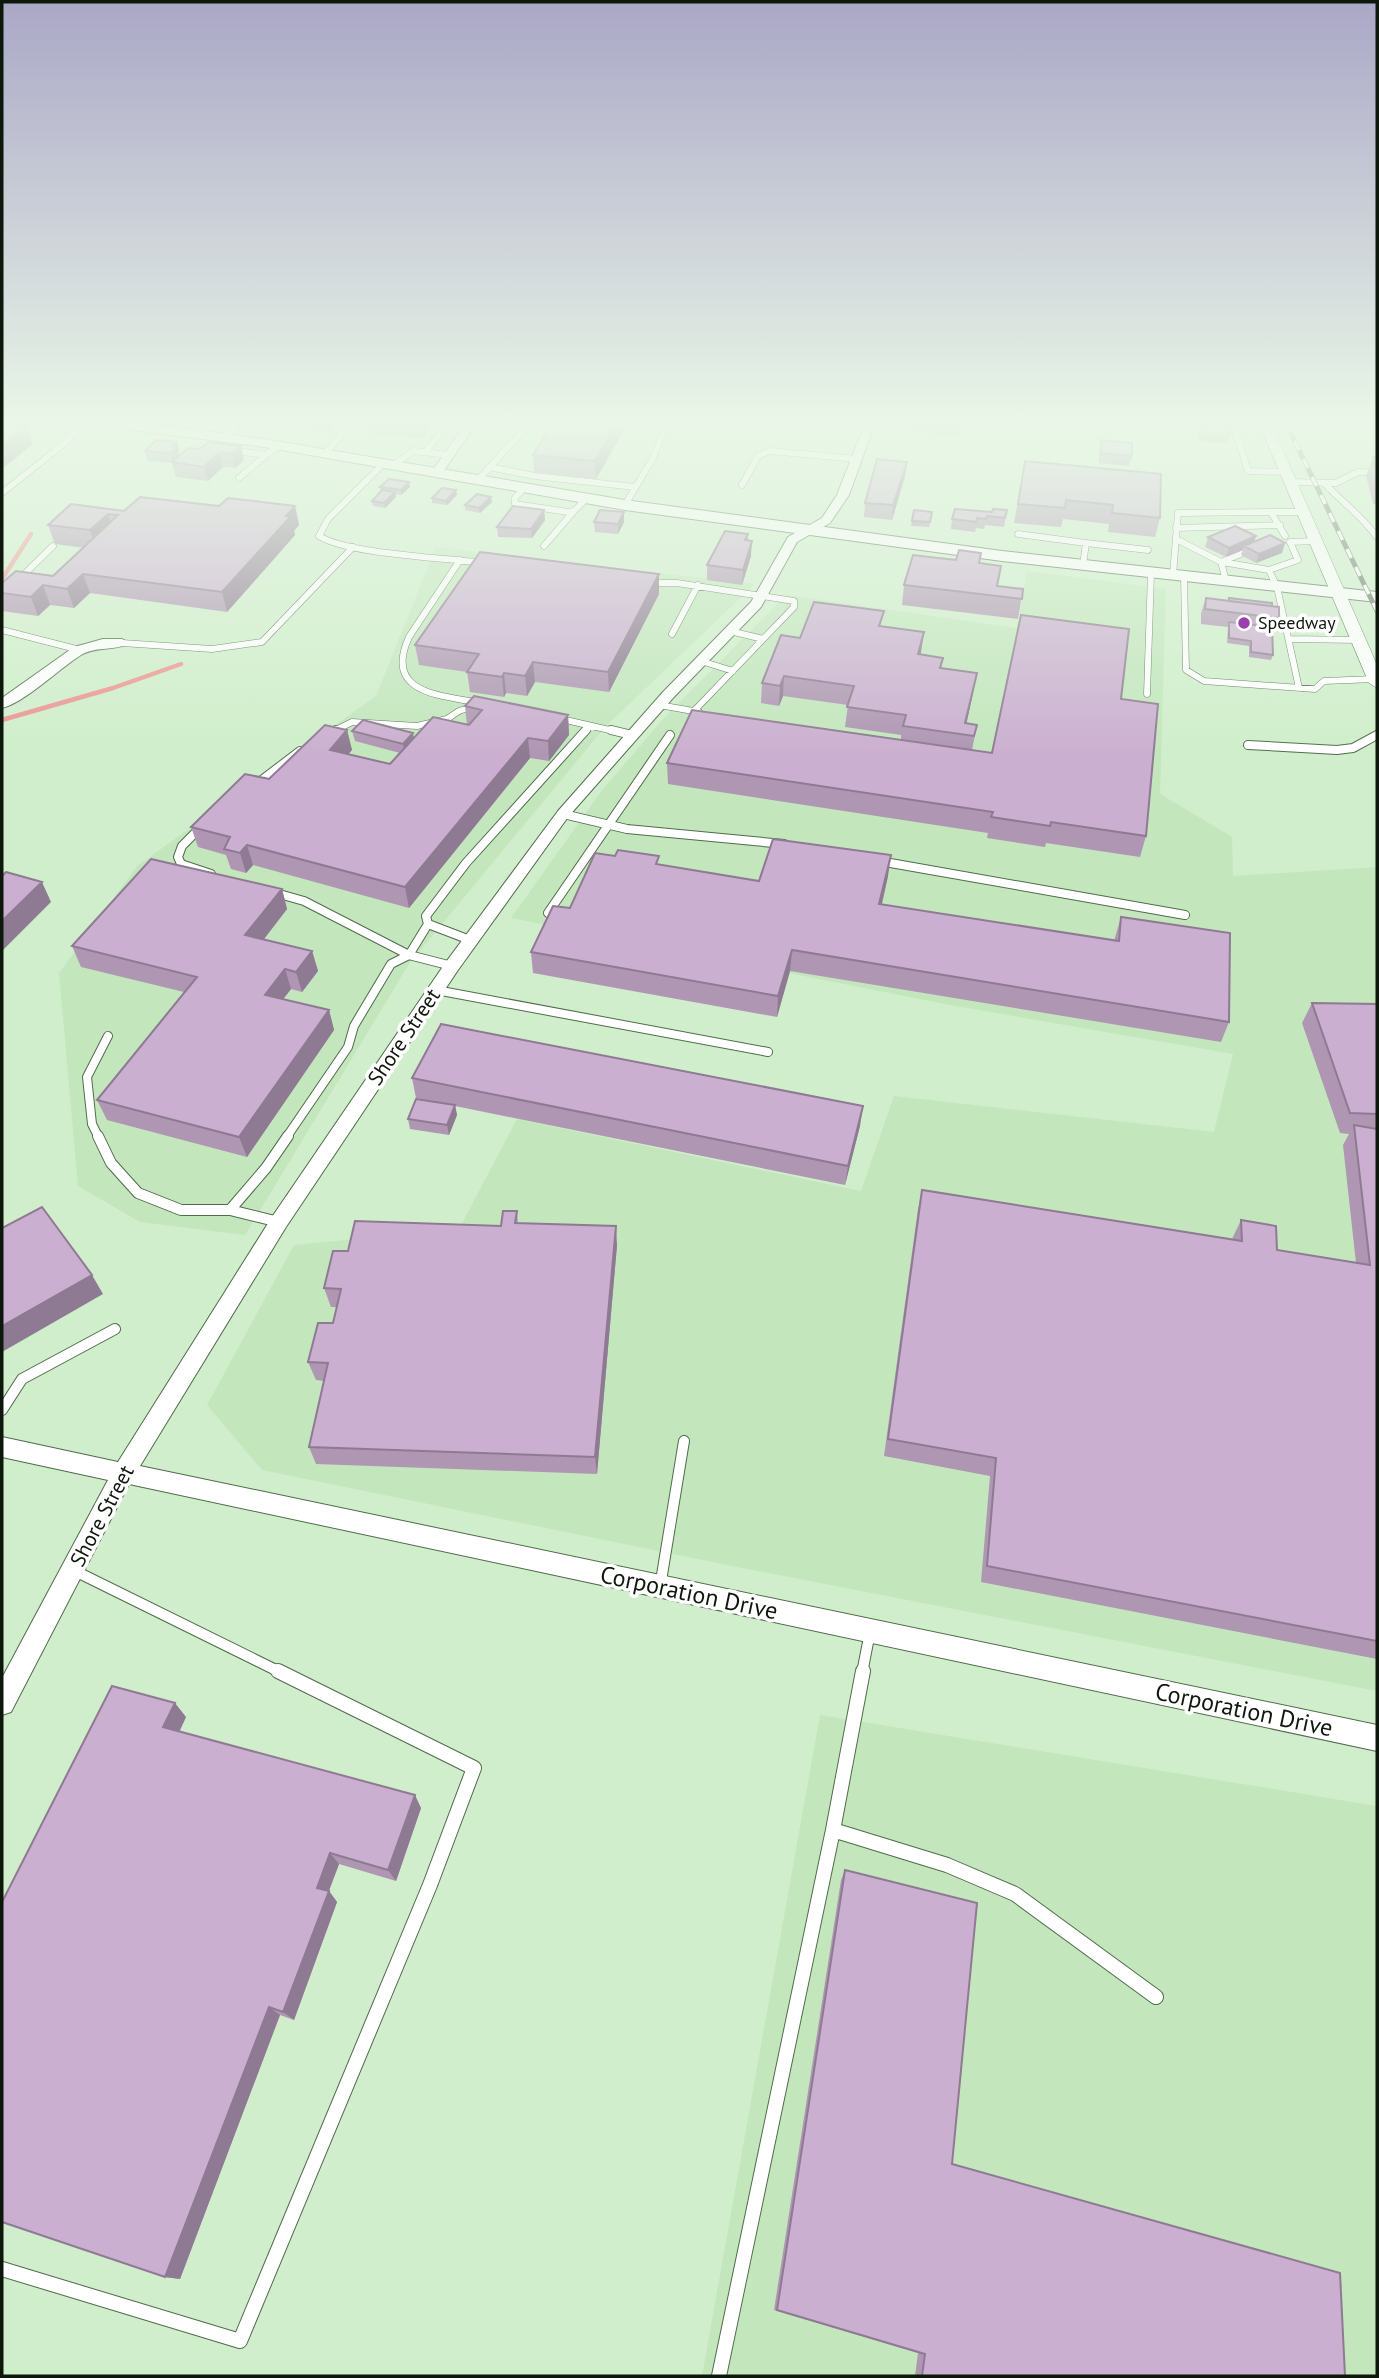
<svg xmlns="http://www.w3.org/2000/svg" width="1379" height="2378" font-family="'PT Sans',sans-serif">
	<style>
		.built { fill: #c3e6bd }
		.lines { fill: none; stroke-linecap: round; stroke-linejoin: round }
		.stream { stroke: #ed9493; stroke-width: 4.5 }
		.service-far3-casing { stroke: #516b4c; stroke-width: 7 }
		.service-far2-casing { stroke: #516b4c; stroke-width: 10 }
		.service-far1-casing { stroke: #516b4c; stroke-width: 12 }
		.service-casing { stroke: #516b4c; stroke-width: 16 }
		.minor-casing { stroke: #516b4c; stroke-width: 2 }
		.tertiary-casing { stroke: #516b4c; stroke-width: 1 }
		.secondary-casing { stroke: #516b4c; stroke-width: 2 }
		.service-far3 { stroke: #fff; stroke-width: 6 }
		.service-far2 { stroke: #fff; stroke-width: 8 }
		.service-far1 { stroke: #fff; stroke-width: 10 }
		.service { stroke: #fff; stroke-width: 14 }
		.minor { fill: #fff; fill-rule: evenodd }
		.tertiary { fill: #fff; fill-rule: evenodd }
		.secondary { fill: #fff; fill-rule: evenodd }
		.rail-casing { stroke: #657862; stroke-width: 5 }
		.rail { stroke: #fff; stroke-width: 3.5; stroke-dasharray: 10; stroke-linecap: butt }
		.wall { fill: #af96b3 }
		.shaded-wall { fill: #8e7a92 }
		.building { fill: #cbafd0; stroke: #8e7a92; stroke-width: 2 }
		.poi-dot { fill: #9b41ad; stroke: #fff; stroke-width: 2.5 }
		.labels { text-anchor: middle; stroke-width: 7; stroke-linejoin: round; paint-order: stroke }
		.far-poi-label { font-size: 18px; fill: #0d170b; stroke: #fff; text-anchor: start }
		.street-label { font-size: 21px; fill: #0d170b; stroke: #fff }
		.near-street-label { font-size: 24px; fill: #0d170b; stroke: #fff }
	</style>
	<rect width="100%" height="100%" fill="#d0eecb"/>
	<!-- built -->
	<path class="built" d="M436,547l319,37 -150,143 -196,237 -164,271 -105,-13 -62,-36 -19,-213 78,-107 239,-170z
		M1027,571l139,18 -6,205 72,43 1,39 144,-9v824l-645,-125 -470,-96 -55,-65 87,-160 165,-16 58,-110 344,72 33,-95 320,36 19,-78 -283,-49 -439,-87 89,-125 62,-73 124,-125 231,33z
		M820,1715l557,91v570h-675z"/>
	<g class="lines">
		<!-- stream -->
		<path class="stream" d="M2,579l29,-45
			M2,720l111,-32 68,-24"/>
		<!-- service-far3 casing -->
		<g class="service-far3-casing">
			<path id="service-far3" d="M1233,423l15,48 38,1
				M2,429l20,3 21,-9
				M193,434l13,-11
				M230,450l36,5 12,-9
				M426,451l19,-24h24
				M324,454l29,-31
				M383,464l-55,55 -9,17c28,18 127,22 165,27
				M392,466l21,-15 37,4
				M489,467l46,9 100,11
				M239,478l27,-23
				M477,481l53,-58
				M1290,482l46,1 22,-11 19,1
				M1324,483c18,19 38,33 53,54
				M742,485l16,-29 12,-5 87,8
				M523,489l-8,9v6l53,8 6,-1 12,-12
				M2,493l63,-50 18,-20
				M625,505l28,-47 14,-35
				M1271,512h32
				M1176,528l104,-3
				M1018,534l68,9
				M1176,539l45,23 5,19
				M544,546l30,-35
				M460,560l-51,77c-26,57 31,58 71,66
				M1221,562l32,-13
				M1222,562l47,8
				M1083,565l3,-22 62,7
				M1173,575l5,-62 93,-1 14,24
				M1184,577l2,93 18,11 111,8 9,-8 51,-2
				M648,583h29l117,18v6l-100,104
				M2,596l51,-50
				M2,630l78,20
				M730,631l33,8
				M672,634l26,-49
				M1290,639l68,1
				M122,643l90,6 50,-7 91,-95
				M701,661l32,10
				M1299,688l-22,-101 -8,-17 29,-10 -8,-18 26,-1
				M1147,694l4,-121
				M659,705l40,7
				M557,718l61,14
				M332,732l20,-10 65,4 30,-7 12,-8 18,-6
				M585,732l5,-6"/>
		</g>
		<!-- service-far2 casing -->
		<g class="service-far2-casing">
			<path id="service-far2" d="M611,730l21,5
				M328,734l8,-4
				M1248,745l89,5 16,-2 24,-13
				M254,786l46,-35
				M563,814l64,15 157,15
				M203,825l-21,21 -4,11 3,7 30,10
				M879,861l306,54
				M272,892l32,9 105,54 19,-31
				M548,913l122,-178
				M470,940l-42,-16 -2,-8 40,-53 120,-133
				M436,990l332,62
				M99,1138l-7,-14 -5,-47 21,-41
				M286,1138l62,-91 6,-21 37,-62 18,-9 43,11"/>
		</g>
		<!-- service-far1 casing -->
		<g class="service-far1-casing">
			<path id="service-far1" d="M98,1136l13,27 27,30 43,17h49l49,12
				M230,1210l36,-42 22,-32
				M2,1410l20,-31 93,-50
				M73,1570l209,103
				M660,1587l24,-146
				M862,1673l8,-41"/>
		</g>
		<!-- service casing -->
		<g class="service-casing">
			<path id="service" d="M833,1830l114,35 68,29 141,103
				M2,2269l238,72 190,-456 44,-117 -196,-97
				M719,2376l114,-546 30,-159"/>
		</g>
		<!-- minor casing -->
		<g class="minor-casing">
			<path id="minor" d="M232,423h12l-17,17h-8v-4z
				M466,423h11l-37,53h-8l-2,-2z
				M865,423h10l-26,72 -19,28 -33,19 -36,65 -88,91 -105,119 -110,153 -172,257 -146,239 1237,259v26l-1248,-267 -118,228 -9,3v-37l106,-198 -106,-23v-20l116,25 154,-245 174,-255 112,-151 105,-119 88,-90 37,-65 34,-19 15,-23z
				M103,639h19l7,4c-11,8 -34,3 -48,12 -21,13 -57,48 -79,53v-10l72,-51z"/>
		</g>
		<!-- tertiary casing -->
		<g class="tertiary-casing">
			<path id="tertiary" d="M1259,423h12l106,242v23l-8,-5z"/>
		</g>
		<!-- secondary casing -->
		<g class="secondary-casing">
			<path id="secondary" d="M102,423h43l119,16 361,61 377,51 375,41v10l-375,-41 -377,-51 -361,-63 -155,-20z"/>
		</g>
		<!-- service-far3 -->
		<use href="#service-far3" class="service-far3"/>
		<!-- service-far2 -->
		<use href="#service-far2" class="service-far2"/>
		<!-- service-far1 -->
		<use href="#service-far1" class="service-far1"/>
		<!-- service -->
		<use href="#service" class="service"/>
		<!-- minor -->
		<use href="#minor" class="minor"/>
		<!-- tertiary -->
		<use href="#tertiary" class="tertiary"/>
		<!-- secondary -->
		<use href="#secondary" class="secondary"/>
		<!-- rail casing -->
		<g class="rail-casing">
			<path id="rail" d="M1286,423l91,188"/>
		</g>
		<!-- rail -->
		<use href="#rail" class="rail"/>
	</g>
	<!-- wall -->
	<path class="wall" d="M279,423h30l-2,3z
		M310,423h27l-9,10 -16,-2z
		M365,423h68l-10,15 -56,-5z
		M628,423l-32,56 -62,-6 -1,-18z
		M915,423h48l-3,13 -46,-5z
		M1199,423h27l4,11 -2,9 -27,-1 -4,-10z
		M1101,440l31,16 -3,10 -30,-3v-13z
		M177,442l2,9 -1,2 1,3 21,-7 9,-7 35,18 -9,8 -12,-1 -15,14 -32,-4 -4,-14 -25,-2 -2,-10z
		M1373,457h4v47h-4l-7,-28z
		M1025,461l135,57 -5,19 -47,-5 1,-8 -46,-5 -2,8 -47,-4z
		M907,462l-2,14 -13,44 -28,-3 1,-14z
		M409,482l1,5 -9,8 -6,-1 1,3 -11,11 -12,-2 -1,-5 9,-10 -1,-4z
		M457,495l-10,10 -15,-2v-5z
		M492,502l-12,11 -15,-3v-5z
		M219,506h76l4,19 -5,6 1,4 -68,77 -137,-19 -16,15 -24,-3 -12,11 -36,-5v-28l51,-7 31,-28 -29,-4 -7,-19 76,-14z
		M544,510l1,10 -13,18 -34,-1 -1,-10z
		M914,510l18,2 -3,15 -18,-1z
		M1007,510l-3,17 -19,-2 -1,4 -8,-1 -1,4 -24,-3 1,-10z
		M594,522h30l-6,12 -23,-2z
		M748,534v7l3,15 -9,29 -35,-5v-15z
		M1256,536l-2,6 28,11 -26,10 -15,-8 2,-5 -17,7 -21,-10 3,-10z
		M980,563l17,23 26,3 -5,30 -116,-14 2,-20z
		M659,594l-50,98 -74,-10 -8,14 -21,-3 -2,4 -34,-5 -3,-20 -48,-7 -4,-20z
		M1206,598l22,3 1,-3 43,8 7,12 -5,15h-2l1,22 -2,5 -22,-3v-11l-22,-3 1,-16 -27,-3v-11z
		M882,626l39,26v3l22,3 -2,10 32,25 -7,30 11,2 -5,25 20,3 129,-54 25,137 -6,21 -94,-14 -1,4 -58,-9 1,-5 -320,-49 -1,-21 234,-23v-5l-56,-8 3,-22 -65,-9 -4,10 -18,-3 1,-20 38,-45z
		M465,706l103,9 1,20 -20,26 -19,-3 -121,150 -156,-43 -7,8 -15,-4 -5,-14 -28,-8 -7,-20 156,-97 5,20 -4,4 42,10 10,-11 -45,-12 -3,-10 62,7 53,-13z
		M659,865l100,16 129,-5 -6,28 232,37 7,-24 108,105 -8,20 -431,-71 -13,46 -244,-44 -2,-21 39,-44z
		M282,889l5,20 -23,30 48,12 6,20 -16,21 -11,-3 -8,10 46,11 5,20 -87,127 -140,-37 -10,-20 87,-108 -103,-25 -9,-21z
		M1312,1003l65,1v655l-396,-77 9,-106 -106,-20 34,-247 4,-19 310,49 9,-19 36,30 79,13 -13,-118 6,-11 -9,-1 -38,-110z
		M412,1078l448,48 -15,59 -390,-79 2,9 -8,20 -39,-6 -2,-10 34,-16 -26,-5z
		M517,1211l1,12 99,22 -20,229 -281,-10 -7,-17 15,-66 -8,-1 -8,-18 25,-39 4,-16h-6l-7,-19 24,-37 153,-25z
		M186,1717l-7,15 242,76 -25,73 -57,-17 -10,27 8,11 -43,118 -14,-5 -100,264 -15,-2 -163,-375z
		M845,1870l107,294 393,212h-430l3,-23 -144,-43 67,-430z"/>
	<!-- shaded-wall -->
	<path class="shaded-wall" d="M326,423h11l-9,10z
		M421,423h12l-10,15 -2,-14z
		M617,423h11l-32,56 -1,-18z
		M27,426l6,18 -31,25v-23z
		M177,442l2,9 -1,2 1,4 -6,6 -2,-10v-6z
		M241,446l3,14 -9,8 -3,-14z
		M219,452l4,15 -15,14 -4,-14z
		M907,462l-2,14 -13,44 1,-15z
		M409,482l1,5 -9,8v-5z
		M456,490l1,5 -10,10 -1,-4z
		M395,492l1,5 -11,11 -1,-5z
		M491,497l1,5 -12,11 -1,-5z
		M295,506l4,19 -5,6 1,4 -68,77 -5,-20z
		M544,510l1,10 -13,18 -1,-9z
		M624,512v10l-6,12v-10z
		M108,514l6,19 -17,16 -7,-19z
		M1256,536l-3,10h-9l-1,4 -17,7 3,-9z
		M752,541l-1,15 -9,29 1,-15z
		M1285,543l-3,10 -26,10 3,-9z
		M83,574l7,19 -16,15 -7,-19z
		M659,574v20l-50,98 -1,-20z
		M43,585l7,20 -12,11 -7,-19z
		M924,632l-3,20 -6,22 3,-20z
		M533,662l2,20 -8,14 -2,-20z
		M504,673l2,20 -2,4 -2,-20z
		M977,673l-4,20 -9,42 1,-12z
		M784,676l-1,20 -4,10 1,-20z
		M568,715l1,20 -20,26 -1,-20z
		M347,730l5,20 -18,20 -4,-20z
		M413,733l2,11 -10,11 -2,-11z
		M528,738l2,20 -121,150 -4,-21z
		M247,845l6,20 -7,8 -6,-20z
		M891,855l-3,21 -11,48 2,-20z
		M42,882l9,20 -49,49v-30z
		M282,889l5,20 -36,47 -6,-21z
		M792,950l-2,21 -13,46 1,-21z
		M312,951l6,20 -16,21 -6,-20z
		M285,969l6,20 -20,26 -6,-20z
		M329,1010l5,20 -87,127 -8,-20z
		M455,1105l2,10 -8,20 -2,-10z
		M863,1106l-3,20 -15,59 3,-19z
		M616,1226l1,19 -20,229 -2,-17z
		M92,1275l11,19 -101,58v-26z
		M175,1703l11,14 -11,24 -12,-14z
		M415,1795l6,13 -25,73 -8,-11z
		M330,1853l9,11 -13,34 -9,-10z
		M329,1891l8,11 -43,118 -11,-8z
		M269,2007l11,8 -100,264 -15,-2z"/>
	<!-- building -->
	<path class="building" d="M2,423h3l22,3 -25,20z
		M553,423h64l-22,38 -62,-6z
		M930,423h32l-1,4z
		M1200,423h26l4,11 -26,-1z
		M156,440l21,2 -6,5 5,1 -5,5 -26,-2z
		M1101,440l31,3v13l-31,-3z
		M209,442l32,4 -9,8 -13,-2 -15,15 -32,-5 16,-14 12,1z
		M1373,457h4v18z
		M877,459l30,3 -14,43 -28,-2z
		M1025,461l136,13 -1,44 -48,-5 1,-8 -47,-5 -1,8 -47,-4z
		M389,479l20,3 -8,8 -21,-3z
		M442,488l14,2 -10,11 -14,-3z
		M382,490l13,2 -11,11 -12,-2z
		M477,494l14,3 -12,11 -14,-3z
		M140,497l79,9 9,-8 67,8 -9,10h5l-69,76 -139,-18 -16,15 -24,-4 -12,12 -29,-4v-10l14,-12 37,5 65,-61 -10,-1 -18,16 -42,-5 23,-21 53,7z
		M513,506l31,4 -13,19 -34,-2z
		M955,509l37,3 1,-3 14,1 -2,8 -18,-2 -1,3 -9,-1 -1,4 -24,-3z
		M600,510l24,2 -6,12 -24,-2z
		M914,510l18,2 -2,10 -18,-1z
		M1235,526l21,10 -27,12 -21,-11z
		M725,531l23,3 -3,6 7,1 -9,29 -36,-5z
		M1270,535l15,8 -26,11 -15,-8z
		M959,550l22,3 -2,10 22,3 -4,20 26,3 -1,10 -118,-14 9,-30 43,5z
		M480,552l179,22 -51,98 -75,-10 -8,14 -21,-3 -2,4 -35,-5 12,-18 -64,-9z
		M1206,598l73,9v11l-74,-9z
		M1229,598l43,5v3l-43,-5z
		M814,602l70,9 -5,15 45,6 -6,22 25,4 -3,10 37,5 -12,50 12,2 -3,11 -71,-10 3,-11 -59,-8 7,-21 -70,-10 -4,10 -18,-3 19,-48 19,3z
		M1021,615l108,14 -8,70 37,5 -12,132 -95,-14 -1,4 -59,-9 2,-5 -326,-49 25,-53 300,43z
		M1229,622l43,5 1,28 -22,-3v-11l-22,-3z
		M474,696l94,19 -20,26 -20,-3 -123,149 -158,-42 -7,8 -16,-4 6,-12 -39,-10 54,-53 24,5 56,-54 22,5 -17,20 60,14 43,-47 36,8 13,-15 -17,-4z
		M363,720l50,13 -10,11 -51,-13z
		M773,839l118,16 -12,49 240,37 2,-24 109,16 -1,89 -437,-72 -14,46 -247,-44 22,-46 17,2 25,-55 20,3 3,-6 41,6 -3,8 103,17z
		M151,859l131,30 -37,46 67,16 -16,21 -11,-3 -20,26 64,15 -90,127 -142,-37 100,-123 -125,-31z
		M6,872l36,10 -40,39v-45z
		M1312,1003l65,1v110l-27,-1z
		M441,1024l422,82 -15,60 -436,-88z
		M416,1099l39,6 -8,20 -39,-6z
		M1354,1125l23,4v512l-390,-75 9,-108 -108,-19 34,-249 320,51 -1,-21 35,6 1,24 93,15z
		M42,1207l50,68 -90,51v-98z
		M503,1211h14l-2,12 101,3 -21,231 -286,-10 19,-84 -20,-1 10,-39h15l8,-34 -17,-1 9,-37h15l7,-30 146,5z
		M112,1686l63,17 -12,24 252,68 -27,75 -58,-17 -13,35 12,3 -46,121 -14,-5 -104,270 -163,-55v-320z
		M845,1870l132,33 -25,261 388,109 5,103h-423l3,-22 -148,-44z"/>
	<!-- sky -->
	<linearGradient id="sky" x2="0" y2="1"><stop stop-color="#aaa7c6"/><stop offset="0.56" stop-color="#eaf7e8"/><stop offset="1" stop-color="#eaf7e8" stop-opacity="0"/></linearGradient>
	<rect width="1379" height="756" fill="url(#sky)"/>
	<!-- markers -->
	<circle class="poi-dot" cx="1244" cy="623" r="7"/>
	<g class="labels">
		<!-- far-poi labels -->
		<g class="far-poi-label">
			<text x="1258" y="629">Speedway</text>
		</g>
		<!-- street labels -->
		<g class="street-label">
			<text transform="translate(404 1037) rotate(-56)" y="7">Shore Street</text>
			<text transform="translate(102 1516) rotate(-62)" y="7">Shore Street</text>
		</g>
		<!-- near-street labels -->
		<g class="near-street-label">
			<text transform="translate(689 1593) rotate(12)" y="8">Corporation Drive</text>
			<text transform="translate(1244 1710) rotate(12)" y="8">Corporation Drive</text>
		</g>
	</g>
	<!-- border -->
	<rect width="1379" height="2378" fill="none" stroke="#0d170b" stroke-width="7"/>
</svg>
